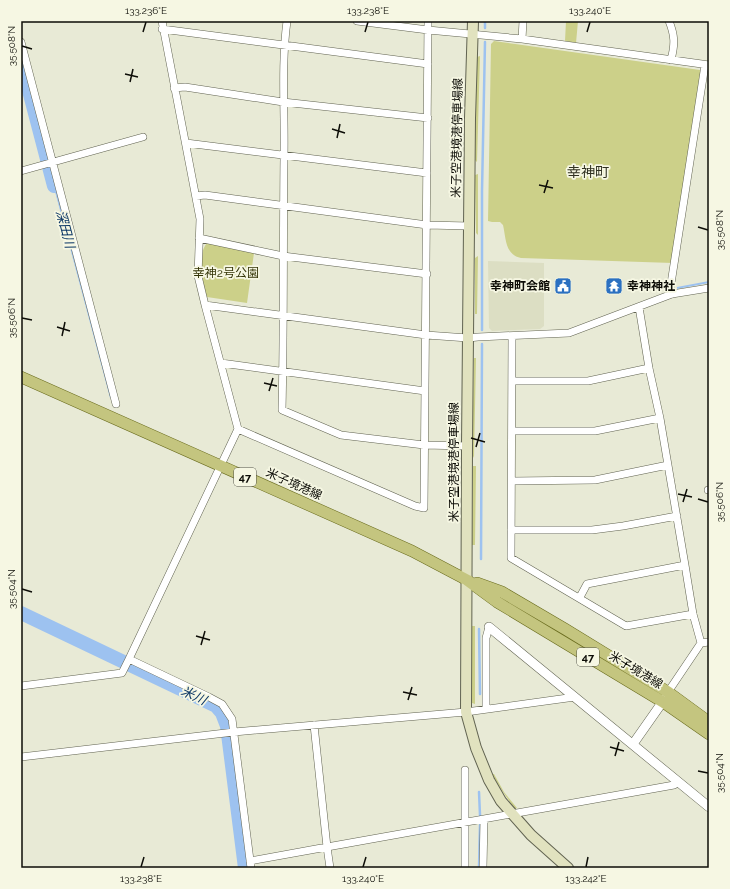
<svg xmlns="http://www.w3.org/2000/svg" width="730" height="889" font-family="Raleway,'Noto Sans JP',sans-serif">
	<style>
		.built { fill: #dcdec3 }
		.green { fill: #ccd089 }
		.water { fill: #9dc2f0 }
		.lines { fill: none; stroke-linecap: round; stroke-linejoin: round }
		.stream { stroke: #9dc2f0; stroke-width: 2.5 }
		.river { stroke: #9dc2f0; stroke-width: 14 }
		.minor-casing { stroke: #616351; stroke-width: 8 }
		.tertiary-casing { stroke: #616351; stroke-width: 10 }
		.secondary-casing { stroke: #616351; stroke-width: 12 }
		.primary-casing { stroke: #6a6c1e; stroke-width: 12 }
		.minor { stroke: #fff; stroke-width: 7 }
		.tertiary { stroke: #fff; stroke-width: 9 }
		.secondary { stroke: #e1e2bf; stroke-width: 10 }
		.primary { stroke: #c4c57f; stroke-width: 11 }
		.ticks { fill: none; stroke: #0d0d07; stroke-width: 1.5 }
		.labels { text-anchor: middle; stroke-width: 3.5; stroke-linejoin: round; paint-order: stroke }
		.shield { fill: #f6f7e3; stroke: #535349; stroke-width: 1 }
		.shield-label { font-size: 11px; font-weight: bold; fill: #0d0d07 }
		.street-label { font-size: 12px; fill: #0d0d07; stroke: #f6f7e3 }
		.park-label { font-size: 12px; fill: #343507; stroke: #f6f7e3 }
		.poi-label { font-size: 12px; font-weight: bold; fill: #0d0d07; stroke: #f6f7e3; text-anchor: end }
		.water-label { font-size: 13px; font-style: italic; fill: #0b3665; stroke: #f6f7e3 }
		.quarter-label { font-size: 14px; fill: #313222; stroke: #f6f7e3 }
		.neatline { fill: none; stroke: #0d0d07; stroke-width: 1.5 }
		.ticks-label { font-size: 10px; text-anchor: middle; fill: #0d0d07 }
	</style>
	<rect width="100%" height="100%" fill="#e8ead6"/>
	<!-- built -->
	<path class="built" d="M488,261l56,2v63l-4,3 -48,2 -3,-3z"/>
	<!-- green -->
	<path class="green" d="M566,21h12l-2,22 -11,-2z
		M494,41l206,29 1,3 -28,190 -152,-5c-16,-3 -15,-20 -18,-33l-3,-3h-8l-4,-1 3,-177z
		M480,56l-3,106 -3,-3 3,-102z
		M478,174v61l-2,-2 -1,-58z
		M207,243l47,10 -7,50 -40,-6c-4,-14 -11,-41 0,-54z
		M478,256l-1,58h-2v-56z
		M474,358h2l-2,100 -2,-4z
		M473,466h3l-1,79h-3z
		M472,626h3v78l-3,-1z
		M492,774h2l10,18 13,16 -2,1 -12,-17z"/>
	<!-- water -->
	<path class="water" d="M49,169h2l61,229h-2z
		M709,281v2l-32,6v-2z"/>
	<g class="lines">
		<!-- stream -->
		<path class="stream" d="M485,28v-7
			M708,70h1
			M482,330v-139l3,-149
			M481,559l1,-215
			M479,629l1,65
			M479,792l1,23
			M479,868l1,-43"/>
		<!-- river -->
		<path class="river" d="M21,60l33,126
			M21,613l195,93 6,7 5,13 18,142"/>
		<!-- minor casing -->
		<g class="minor-casing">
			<path id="minor" d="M162,21l38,198 -2,57 7,29 33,124 -109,230 80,38 13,7 10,15 19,149
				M287,21c-6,45 -2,91 -3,137 -1,84 0,168 -2,252l59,25 83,10 43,1
				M357,21l71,9 94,9 187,26
				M669,21c6,15 6,23 2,39
				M162,29l266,35
				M522,39l1,-18
				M21,42l95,362
				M174,88l11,-1 98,15 145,16
				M186,143l241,30
				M21,171l122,-34
				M196,196l9,-1 222,30 42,1
				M199,238l84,18 144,18
				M672,294l-2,-4 35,-225
				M205,305l221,30 42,3 10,-1 91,-4 103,-39 37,-6
				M512,336l-1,222 115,68 67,-12
				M221,363l204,28
				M512,381h76l61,-13
				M238,429l177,77 9,2 4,-487
				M512,431h83l65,-13
				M512,481l83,-1 73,-15
				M708,490h1
				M511,530h81l31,-4 54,-10
				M685,565l8,49 8,29
				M580,597l7,-13 98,-19 -25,-147 -11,-50 -10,-61
				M21,686l101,-13 7,-14
				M668,692l33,-49 8,-1
				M486,709v-71l3,-11
				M21,757l213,-25 232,-20 109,-15
				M250,861l77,-14 -13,-122
				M330,868l-3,-21 347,-62 5,-3
				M465,868v-98
				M483,868l1,-49"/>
		</g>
		<!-- tertiary casing -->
		<g class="tertiary-casing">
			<path id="tertiary" d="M489,627l220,180
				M633,744l33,-47"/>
		</g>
		<!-- secondary casing -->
		<g class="secondary-casing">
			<path id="secondary" d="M473,21l-3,97 -3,328 -1,266 10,36 13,32 12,21 30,34 37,33"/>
		</g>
		<!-- primary casing -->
		<g class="primary-casing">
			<path id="primary" d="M21,377l391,174 55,29 30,22 166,100 46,32
				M477,583l25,9 63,37 103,63 41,30"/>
		</g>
		<!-- minor -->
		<use href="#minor" class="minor"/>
		<!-- tertiary -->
		<use href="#tertiary" class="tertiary"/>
		<!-- secondary -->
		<use href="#secondary" class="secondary"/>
		<!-- primary -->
		<use href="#primary" class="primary"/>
	</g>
	<!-- ticks -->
	<path class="ticks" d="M143,32l3,-10M365,32l3,-10M587,32l3,-10M22,46l10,3M125,74l13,3M130,82l3,-13M332,129l13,4M337,138l3,-14M539,185l14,3M544,193l4,-13M698,227l10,3M22,318l10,2M57,327l13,4M62,336l3,-14M264,383l13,3M269,391l4,-13M471,438l14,4M476,447l4,-14M678,494l14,3M698,499l10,3M683,502l4,-13M22,589l10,3M196,636l14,4M201,645l4,-14M403,692l14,3M408,700l4,-13M610,747l14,4M615,756l4,-14M698,771l10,2M141,867l3,-10M363,867l3,-10M586,867l2,-10"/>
	<!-- icons -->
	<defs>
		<g id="civic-square" transform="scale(0.9)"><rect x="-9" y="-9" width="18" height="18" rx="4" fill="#2b70c1" stroke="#f6f7e3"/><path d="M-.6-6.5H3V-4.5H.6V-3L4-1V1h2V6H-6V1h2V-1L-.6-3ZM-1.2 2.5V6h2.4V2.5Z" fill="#fff"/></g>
		<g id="temple-square" transform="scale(0.9)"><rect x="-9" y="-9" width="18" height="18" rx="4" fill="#2b70c1" stroke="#f6f7e3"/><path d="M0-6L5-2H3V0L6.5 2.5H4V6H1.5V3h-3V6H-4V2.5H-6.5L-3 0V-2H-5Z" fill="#fff"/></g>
	</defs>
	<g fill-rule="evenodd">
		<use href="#civic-square" x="563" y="286"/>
		<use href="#temple-square" x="614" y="286"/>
	</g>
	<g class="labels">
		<!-- shield labels -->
		<g class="shield">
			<rect x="234" y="468" width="22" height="18" rx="3"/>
			<rect x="577" y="648" width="22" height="18" rx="3"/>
		</g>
		<g class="shield-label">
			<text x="245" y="481">47</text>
			<text x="588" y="661">47</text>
		</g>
		<!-- street labels -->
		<g class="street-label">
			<text transform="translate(457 138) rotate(-89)" y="4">米子空港境港停車場線</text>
			<text transform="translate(454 462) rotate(-90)" y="4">米子空港境港停車場線</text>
			<text transform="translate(294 484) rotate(24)" y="4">米子境港線</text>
			<text transform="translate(636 670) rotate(31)" y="4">米子境港線</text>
		</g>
		<!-- park labels -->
		<g class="park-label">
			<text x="226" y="277">幸神2号公園</text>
		</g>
		<!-- poi labels -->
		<g class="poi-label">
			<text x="550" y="290">幸神町会館</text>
			<text x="627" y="290" text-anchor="start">幸神神社</text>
		</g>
		<!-- water labels -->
		<g class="water-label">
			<text transform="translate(66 229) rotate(75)" y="5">深田川</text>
			<text transform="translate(194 695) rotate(25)" y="5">米川</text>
		</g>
		<!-- quarter labels -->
		<g class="quarter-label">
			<text x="588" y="177">幸神町</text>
		</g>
	</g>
	<!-- border -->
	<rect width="730" height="889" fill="none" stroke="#f6f7e3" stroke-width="44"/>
	<rect x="22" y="22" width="686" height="845" class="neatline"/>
	<g class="ticks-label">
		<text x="146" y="14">133.236°E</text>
		<text x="368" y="14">133.238°E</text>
		<text x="590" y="14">133.240°E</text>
		<text transform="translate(11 46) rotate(-90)" y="4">35.508°N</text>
		<text transform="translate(719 230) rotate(-90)" y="4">35.508°N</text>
		<text transform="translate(11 318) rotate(-90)" y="4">35.506°N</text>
		<text transform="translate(719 502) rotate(-90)" y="4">35.506°N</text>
		<text transform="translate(11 589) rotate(-90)" y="4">35.504°N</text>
		<text transform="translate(719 773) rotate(-90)" y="4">35.504°N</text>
		<text x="141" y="882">133.238°E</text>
		<text x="363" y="882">133.240°E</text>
		<text x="586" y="882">133.242°E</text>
	</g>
</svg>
